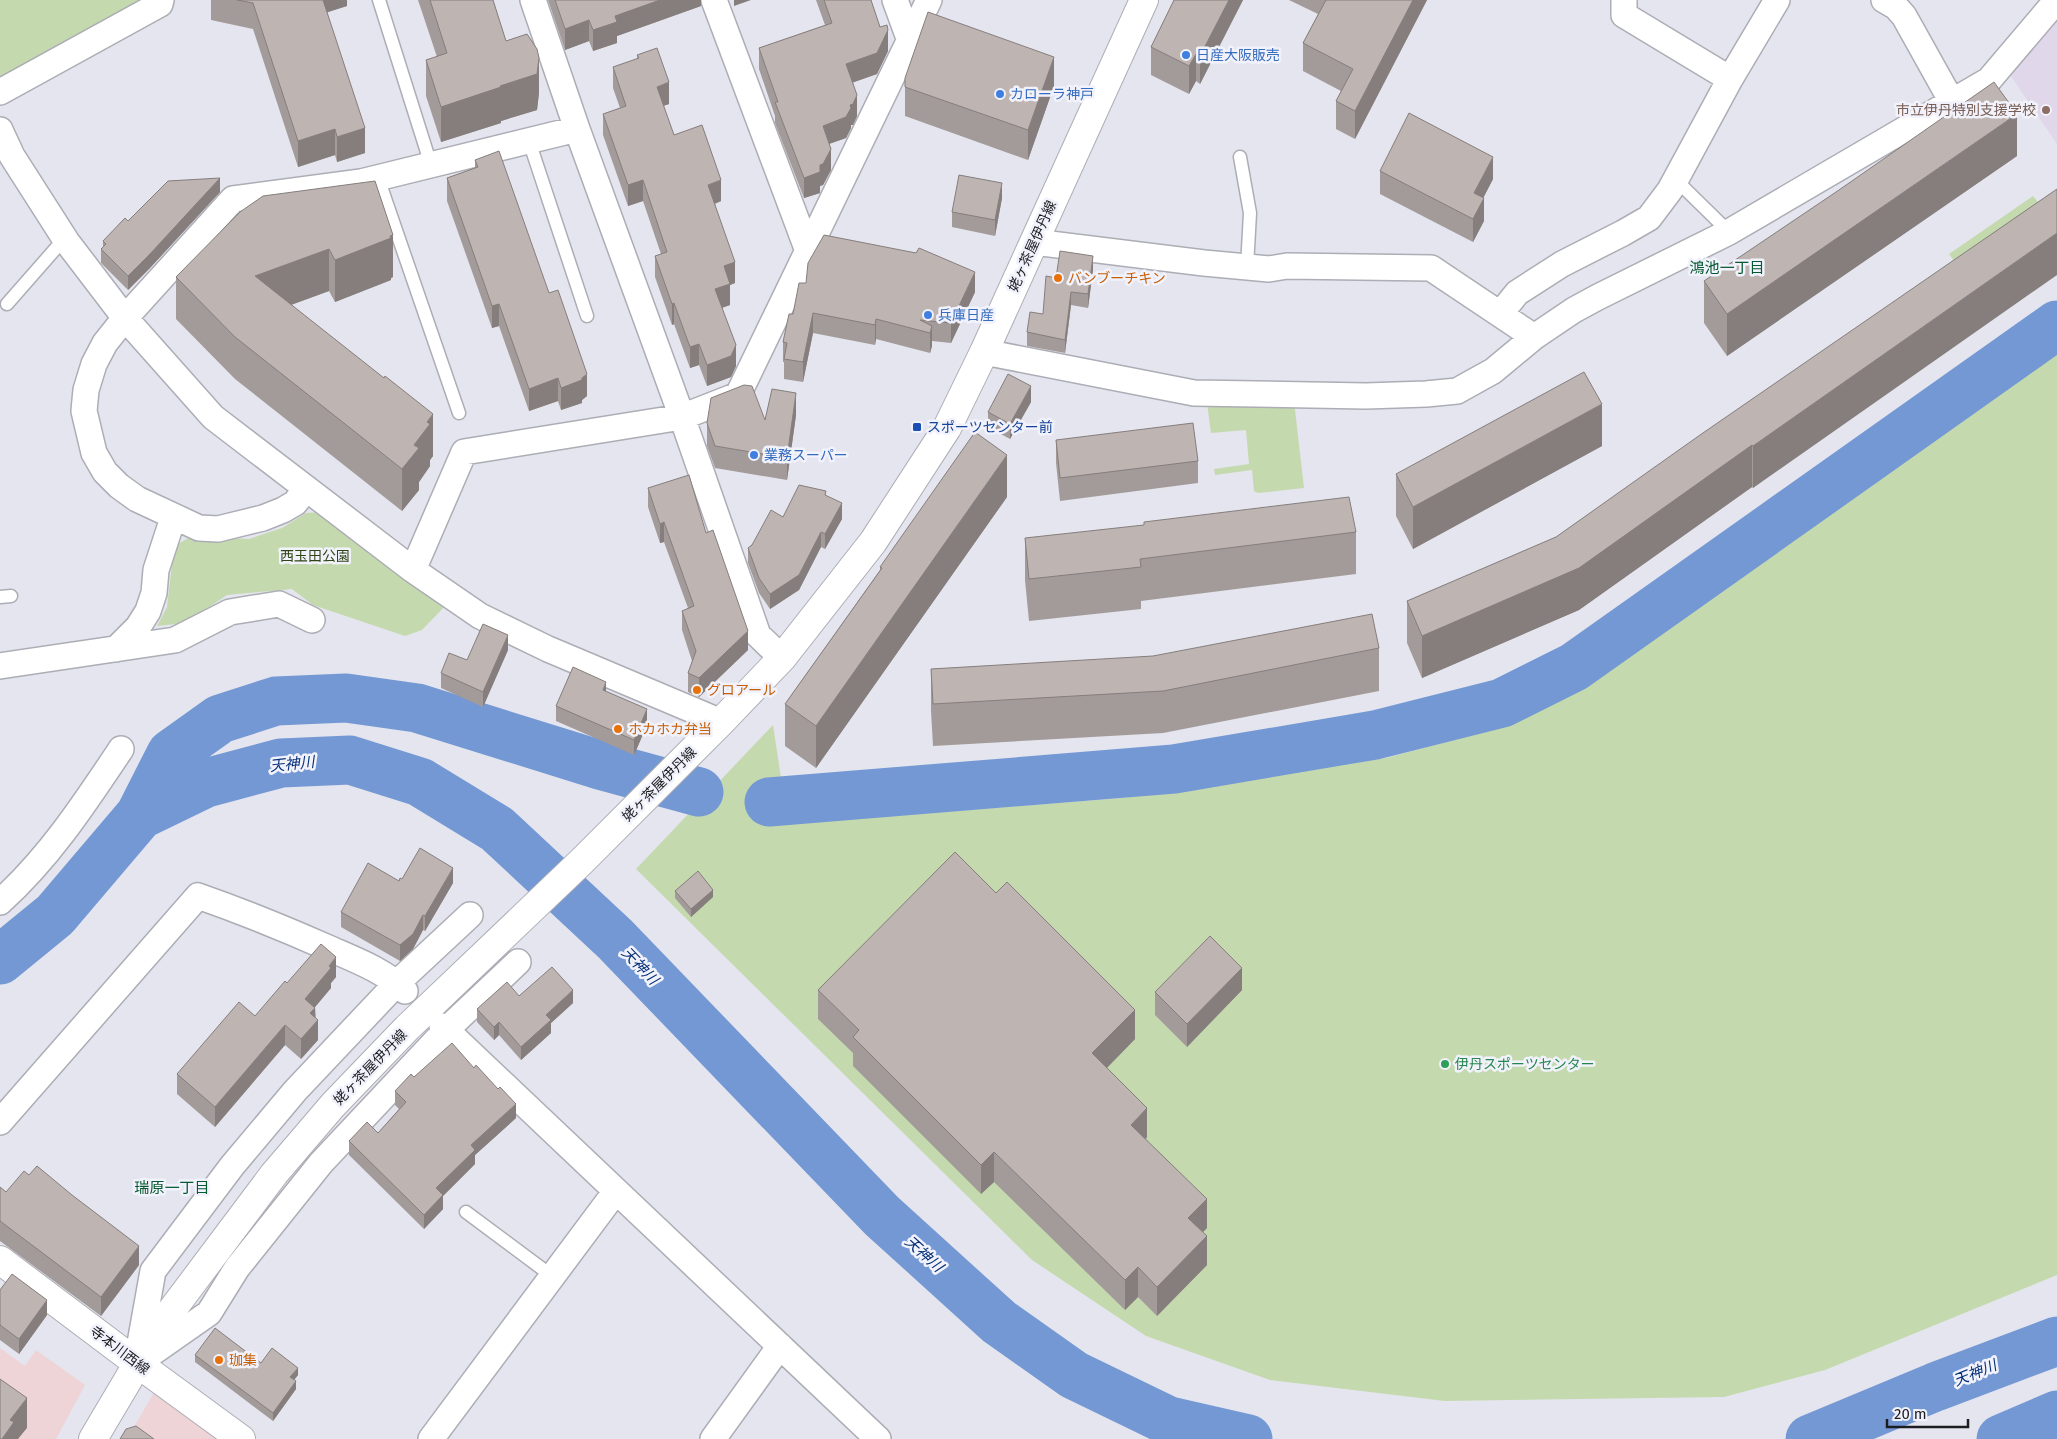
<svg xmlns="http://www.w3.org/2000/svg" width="2057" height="1439" font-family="'Fira Sans','Noto Sans JP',sans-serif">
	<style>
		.commercial { fill: #efd4d7 }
		.education { fill: #e1d7eb }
		.green { fill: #c4daae }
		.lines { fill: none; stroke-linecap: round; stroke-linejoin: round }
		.river { stroke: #7498d4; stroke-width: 49 }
		.lane-casing { stroke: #acadb5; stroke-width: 15 }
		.street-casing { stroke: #acadb5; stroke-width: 28 }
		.secondary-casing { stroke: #acadb5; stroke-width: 30 }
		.lane { stroke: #fff; stroke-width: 12 }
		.street { stroke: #fff; stroke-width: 25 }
		.secondary { stroke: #fff; stroke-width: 28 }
		.wall { fill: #a39b99 }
		.shaded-wall { fill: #857e7d }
		.building { fill: #beb4b2; stroke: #857e7d }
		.shop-dot { fill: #3f7fe0; stroke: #f1f2fb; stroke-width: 2 }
		.education-dot { fill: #8d6e63; stroke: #f1f2fb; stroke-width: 2 }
		.food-dot { fill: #e8710a; stroke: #f1f2fb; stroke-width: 2 }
		.transit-dot { fill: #1a4fb4; stroke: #f1f2fb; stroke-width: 2 }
		.leisure-dot { fill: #2e9e5b; stroke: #f1f2fb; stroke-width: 2 }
		.labels { text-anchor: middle; stroke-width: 5; stroke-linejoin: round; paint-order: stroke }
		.shop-label { font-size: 14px; fill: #366cbe; stroke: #f1f2fb; text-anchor: start }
		.education-label { font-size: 14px; fill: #785e54; stroke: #f1f2fb; text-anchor: end }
		.street-label { font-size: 14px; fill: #1c1d20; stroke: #f1f2fb }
		.food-label { font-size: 14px; fill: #c56008; stroke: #f1f2fb; text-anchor: start }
		.transit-label { font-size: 14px; fill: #164399; stroke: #f1f2fb; text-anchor: start }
		.park-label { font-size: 14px; fill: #2f4414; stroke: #f1f2fb }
		.leisure-label { font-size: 14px; fill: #27864d; stroke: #f1f2fb; text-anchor: start }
		.neighbourhood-label { font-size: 15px; fill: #06592f; stroke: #f1f2fb }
		.water-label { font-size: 15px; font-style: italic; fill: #043076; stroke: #f1f2fb }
	</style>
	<rect width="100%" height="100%" fill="#e4e5ee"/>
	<!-- commercial -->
	<path class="commercial" d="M0,1348l25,18 11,-16 49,35 -29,54h-56z
		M156,1389l68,50h-97z"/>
	<!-- education -->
	<path class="education" d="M2057,17v127l-46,-68 1,-7z"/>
	<!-- green -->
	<path class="green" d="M0,0h145l-145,84z
		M2033,196l18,22 -92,50 -10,-14z
		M2057,351v924l-232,95 -101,27 -279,4 -175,-21 -124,-44 -114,-76 -396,-391 137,-144 15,99 334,-26 264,-40 120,-32 79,-41z
		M1294,401l10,87 -46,5 -4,-2 -2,-21 -37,5 -1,-6 35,-5 -3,-34 -35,3 -4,-30z
		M323,512l122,94 -23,24 -17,6 -92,-31 -21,-16 -65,6 -42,28 -28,3 10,-19 7,-61 18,-10 57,3 33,-11 24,-15z"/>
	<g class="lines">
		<!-- river -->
		<path class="river" d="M769,802l405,-33 201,-34 127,-32 72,-36 483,-342
			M140,815l31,-61 49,-35 56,-18 70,-3 71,10 183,57 99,27
			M0,960l55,-45 85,-100 66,-32 75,-20 69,-3 70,22 77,47 118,110 267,277 117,106 75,53 95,46 79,18
			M1810,1439l125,-52 122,-46
			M2001,1439l56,-24"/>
		<!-- lane casing -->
		<g class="lane-casing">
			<path id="lane" d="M379,0l52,165
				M529,141l58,175
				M1240,157l10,56 -3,54
				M378,178l81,235
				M1676,180l53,52
				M7,304l50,-57 10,-5
				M0,597l11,-1
				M466,1212l86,64"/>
		</g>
		<!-- street casing -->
		<g class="street-casing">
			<path id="street" d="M533,0l44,129 105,288 76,218 24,23
				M714,0l94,251
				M895,0l15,41
				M1624,0v15l106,64
				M1884,0l12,7 8,9 48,86
				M0,92l160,-88 1,-4
				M0,130l12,26 55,86 58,76 88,99 200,153 67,46 68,33 173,73
				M1034,242l170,21 65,6 18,-3 144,2 103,69 40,-27 24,-13 131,-65 260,-152 68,-80
				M1500,314l17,-21 45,-29 61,-31 26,-15 21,-28 60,-111 47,-79
				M984,352l210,41 172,3 60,-2 31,-3 36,-20 41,-34
				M306,489l-11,14 -12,7 -20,8 -45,11 -19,-1 -62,-29 -18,-13 -14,-14 -11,-19 -10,-42 2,-21 8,-26 11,-21 20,-25 108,-119 128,-17 216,-53
				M413,570l51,-118 218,-35 56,-22 191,-395
				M116,649l22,-22 10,-16 6,-18 2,-23 17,-52
				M0,666l175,-26 55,-28 49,-8 33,16
				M0,902c49,-44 85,-99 121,-153
				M442,1026l436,413
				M0,1122l198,-226c43,15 85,32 128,51 27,12 58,23 79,44
				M137,1360l16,-89 79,-105 63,-75 102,-108 73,-68
				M139,1362l70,-49 28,-45 84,-105 125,-133 72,-68
				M431,1439l185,-248
				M713,1439l67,-93"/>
		</g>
		<!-- secondary casing -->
		<g class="secondary-casing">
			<path id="secondary" d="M0,1260l137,103 104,76
				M93,1439l67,-113 114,-152 59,-69 74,-77 174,-166 140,-140 61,-64 91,-116 74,-114 37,-76 160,-352"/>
		</g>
		<!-- lane -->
		<use href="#lane" class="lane"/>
		<!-- street -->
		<use href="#street" class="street"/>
		<!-- secondary -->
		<use href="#secondary" class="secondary"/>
	</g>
	<!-- wall -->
	<path class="wall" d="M211,0h136v6l-20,6 38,141 -28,9 -2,-7 -37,12 -45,-138 -42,-9z
		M418,0h75l13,41 33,52 -2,17 -36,11v2l-60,19 -15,-46v-36l11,-3z
		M548,0h153v6l-84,30v7l-24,8 -4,-10 -24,9z
		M816,0h55l17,51 -11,23 -24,8 4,34 -4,9h-2v3l-5,10 -17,6 2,26 -8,15 -3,1v7l-16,5 -29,-75v-7l-16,-47v-21l66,-23z
		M1174,0h69l-43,84 -4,-3 -7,13 -38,-19v-28z
		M1289,0h138l-72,139 -19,-10v-28l5,-10 -38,-20v-28l15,-29z
		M637,55l32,49 -6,2 11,29 47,66 -6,3 20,79 -5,2v20l-8,3 14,58 -5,11 -24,9 -8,-21 -9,3 -16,-44 -2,1 -17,-48v-21l6,-2 -18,-53 -15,5 -25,-71v-21l17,-6 -7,-20v-21l24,-8z
		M905,78l149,8 -26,74 -123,-44z
		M2017,156l-290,200 -23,-33v-42z
		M475,160l74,133 38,103 -5,4v3l-21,7 -3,-9 -29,10 -30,-85 -7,2 -45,-127v-23l28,-10z
		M1380,171l113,8 -10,19 1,23 -11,21 -93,-48z
		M2057,189l-304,299 -1,-1 -173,123 -157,68 -15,-35v-42l149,-64z
		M220,192l-70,76 -22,22 -27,-27v-14l2,-2v-6l25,-20z
		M263,196l130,81 -2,1v2l-56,22 -6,-11 -38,14 142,151 -3,4v6l-11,16v8l-17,21 -167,-132 -59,-60v-42z
		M1002,198l-7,38 -43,-9v-15z
		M1093,270l-5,38 -17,-3 -6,48 -38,-7v-14l16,-18 13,-36z
		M806,283l169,9 -24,51 -19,-2v5l-2,7 -54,-14 -1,6 -62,-12 -10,49 -19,-3v-17h-1v-20l10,-28z
		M1031,402l-21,37 -22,-12v-15z
		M796,415l-9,65 -72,-12 -8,-22v-23l58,-3z
		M1056,440l142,21v22l-138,18 -4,-38z
		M1602,446l-189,103 -17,-33v-42z
		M648,488l58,45 42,117 -49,47 -11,-5v-19l4,-12 -10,-31v-19l6,-3 -24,-66 -4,1 -12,-36z
		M826,495l16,24 -17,30 -4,-2 -22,43 -29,19 -11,-16 -11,-30v-15l35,-31z
		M1007,497l-191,271 -31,-22v-42l95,-134v-3z
		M1356,532v42l-215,27v8l-112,12 -4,-41v-42z
		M1379,648v43l-216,42 -230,13 -2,-35v-42z
		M508,650l-25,57 -42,-19v-15l26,-13z
		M606,691l41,34 -13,30 -78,-34v-15z
		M402,879l51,4 -28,48 -2,-1 -10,19 -13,12 -59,-34v-15z
		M675,891l38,6 -22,20 -16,-19z
		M336,977l-5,6v5l-16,19 3,33 -17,19 -16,-14 -70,82 -38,-33v-20l78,-58 32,-33z
		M818,990l317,49 -28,29 40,69 -1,2 61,89 -4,4 4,33 -50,51 -19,-19 -13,13 -131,-128 -13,12 -128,-128v-13l-35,-34z
		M1242,990l-55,57 -32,-32v-23z
		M519,996l54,7 -22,20v10l-30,27 -22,-25 -5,5 -17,-18v-13z
		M414,1077l102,41 -41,37v9l-32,32v13l-19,20 -75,-74v-14l29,-8 21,-24 -4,-4v-14z
		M0,1187l6,5 133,73 -38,51 -101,-75z
		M0,1290l47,25 -28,39 -19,-14z
		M195,1355l66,8 37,12 -4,5 2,9 -23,32 -78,-59z"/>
	<!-- shaded-wall -->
	<path class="shaded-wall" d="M319,0h28v6l-28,9z
		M660,0h41v6l-84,30v7l-24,8v-21l22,-14z
		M734,0h17l-17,6z
		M1229,0h14l-43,84v-28z
		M1413,0h14l-72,139v-28z
		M589,20v21l-24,9v-21z
		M888,30v21l-11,23 -31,11v-21z
		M1196,54v27l-7,13v-28z
		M1054,57v29l-26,74v-30z
		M539,58v35l-2,17 -36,11v2l-60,19v-35l59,-21z
		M669,82v22l-12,4v-21z
		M857,95v21l-4,9h-2v3l-5,10 -23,8v-20l27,-21z
		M2017,114v42l-290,200v-42z
		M365,128v25l-28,9v-25z
		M335,129v26l-37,12v-26z
		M831,149v21l-8,15 -3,1v7l-16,5v-20l16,-13z
		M1493,157v22l-19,37v-23z
		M220,178v14l-70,76 -22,22v-14z
		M643,180v21l-15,5v-21z
		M721,180v21l-13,5v-21z
		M1002,183v15l-7,38v-16z
		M1484,198v23l-11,21v-23z
		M2057,233v42l-304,213v-42z
		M393,235v42l-2,1v2l-56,22v-42z
		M329,249v42l-74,27v-42z
		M1093,256v14l-5,38v-14z
		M735,262v21l-5,2v20l-15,5v-21l9,-23z
		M975,272v20l-24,51v-20z
		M1071,292v13l-6,48v-13z
		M674,303v21l-2,1v-21z
		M499,304v22l-7,2v-22z
		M813,313v20l-10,49v-20z
		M876,319v20l-1,6v-20z
		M932,326v20l-2,7v-20z
		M699,344v21l-9,3v-21z
		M736,345v21l-5,11 -24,9v-21z
		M587,374v22l-5,4v3l-21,7v-22l21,-10z
		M558,378v23l-29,10v-22z
		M1031,386v16l-21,37v-15z
		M796,393v22l-9,65v-22z
		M1602,404v42l-189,103v-42z
		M433,414v42l-3,4v6l-11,16v8l-17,21v-42l25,-47z
		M1752,445v42l-173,123 -157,68v-42z
		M1007,455v42l-191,271v-42z
		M842,503v16l-17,30v-15z
		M664,522v20l-4,1v-19z
		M821,532v15l-22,43 -29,19v-15z
		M748,631v19l-49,47v-19z
		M508,635v15l-25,57v-15z
		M606,682v15l-3,-7z
		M647,709v16l-13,30v-15z
		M453,868v15l-28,48v-15z
		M713,890v7l-22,20v-8z
		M423,915v15l-10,19 -13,12v-16z
		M336,957v20l-5,6v5l-26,31v-20z
		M1242,968v22l-55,57v-23z
		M573,990v13l-22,20v10l-30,27v-13l25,-32z
		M315,1008v15l3,-3v20l-17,19v-20l9,-26z
		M1135,1010v29l-43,44v-30z
		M499,1022v13l-5,5v-13z
		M285,1025v20l-70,82v-20z
		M516,1104v14l-41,37v9l-32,32v13l-19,20v-14l12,-27 35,-43z
		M1147,1108v29l-16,17v-29z
		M994,1152v30l-13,12v-29z
		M1207,1199v29l-19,19v-29z
		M1207,1236v29l-50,51v-29z
		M139,1246v19l-38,51v-19z
		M1138,1267v30l-13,13v-30z
		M47,1300v15l-28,39v-15z
		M298,1368v7l-8,10v-8z
		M296,1381v8l-23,32v-8z
		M27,1398v30l-9,11h-16l8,-19z"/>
	<!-- building -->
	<path class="building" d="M237,0h86l42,128 -28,9 -2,-8 -37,12 -45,-138z
		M430,0h63l13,41 21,-7 10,15 2,9 -2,16 -37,12 1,1 -60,20 -15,-47 21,-7z
		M555,0h105l-45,16 2,6 -24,8 -4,-10 -24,9z
		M824,0h47l9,27 7,-2 1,5 -11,23 -31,11 11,31 -4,9 -3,1 1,3 -5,9 -23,9 8,23 -8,15 -3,1v7l-16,6 -29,-76h3l-19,-54 73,-25z
		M1174,0h55l-29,56 -4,-2 -7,12 -38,-19z
		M1326,0h87l-58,111 -19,-10 17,-32 -50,-26z
		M928,12l126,45 -26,73 -123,-43v-9z
		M657,48l12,34 -12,5 17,48 28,-10 19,55 -13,5 27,77 -11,4 6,18 -15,5 21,56 -5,11 -24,9 -8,-21 -9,3 -16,-44 -2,1 -17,-48 12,-4 -24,-72 -15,5 -25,-71 23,-8 -13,-39 26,-9 -2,-3z
		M1994,82l23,32 -290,200 -23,-33 135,-91z
		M1409,113l84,44 -19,36 10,5 -11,21 -93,-48z
		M499,151l50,142 9,-3 29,84 -5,4v2l-21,8 -3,-10 -29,11 -30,-85 -7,2 -45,-128 31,-11 -3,-7z
		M959,175l43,8 -7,37 -43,-8z
		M220,178l-70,76 -22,22 -27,-27 5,-5 -3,-3 22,-23 3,3 40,-40z
		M375,181l18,54 -3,1 1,2 -56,22 -6,-11 -74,27 129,102 1,-2 48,38 -6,8 3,2 -16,21 5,3 -17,21 -167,-132 -59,-60 64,-65 23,-16z
		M2057,189v44l-304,213 -1,-1 -173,123 -157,68 -15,-35 149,-64 144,-102z
		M824,235l92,18 3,-5 56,24 -24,51 -31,-3 12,6 -2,7 -54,-14 -1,6 -62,-12 -10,49 -19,-3 3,-16 -4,-1 6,-28h4l6,-31h7l2,-20z
		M1060,251l33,5 -5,38 -17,-2 -6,48 -38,-8 3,-20 13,2 3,-38 10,2z
		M1584,372l18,32 -189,103 -17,-33z
		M1008,374l23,12 -21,38 -22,-12z
		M744,385l8,1 13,34 7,-31 24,4 -9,65 -72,-12 -8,-23 4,-25z
		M1193,423l5,38 -138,17 -4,-38z
		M975,432l32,23 -191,271 -31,-22 97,-136 -2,-1z
		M689,475l17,58 7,-3 35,101 -49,47 -11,-5 8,-22 -14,-40 12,-5 -30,-84 -4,2 -12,-36z
		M799,485l27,6 -1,4 17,8 -17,31 -4,-2 -22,43 -29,19 -11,-16 -11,-30 4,-3 19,-35 12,7z
		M1349,497l7,35 -216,27 1,8 -112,12 -4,-41 119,-13v-3z
		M1372,614l7,34 -216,43 -230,13 -2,-35 222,-13z
		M483,624l25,11 -25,57 -42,-19 8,-20 18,7z
		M573,667l33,15 -3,8 44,19 -13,31 -78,-34z
		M420,848l33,20 -28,48 -2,-1 -10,19 -13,11 -59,-33 27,-49 31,18 1,-3 2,1z
		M955,852l41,41 11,-11 128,128 -43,43 55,55 -16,17 76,74 -19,19 19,18 -50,51 -19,-20 -13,13 -131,-128 -13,13 -128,-128 6,-7 -41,-40z
		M698,871l15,19 -22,19 -16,-18z
		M1210,936l32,32 -55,56 -32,-32z
		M321,944l15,13 -7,9 2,2 -26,31 10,9 -5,5 8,7 -17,19 -16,-14 -70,82 -38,-33 62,-72 16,14 30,-35 2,2z
		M552,967l21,23 -27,25 5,5 -30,27 -22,-25 -5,5 -17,-18 30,-27 12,14z
		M452,1043l22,25 2,-3 22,24 2,-2 16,17 -45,41 4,5 -39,38 7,7 -19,20 -75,-74 18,-19 11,11 28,-31 -11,-11 16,-17 3,3z
		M37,1166l35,29 67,51 -38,51 -101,-76v-34l6,5 18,-21 5,4z
		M12,1274l35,26 -28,39 -19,-14v-35z
		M215,1328l46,35 11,-15 26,20 -8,9 6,4 -23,32 -78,-58z
		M0,1379l27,19 -17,22 4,2 -12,17h-2z
		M136,1426l18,13h-34l6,-10z"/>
	<!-- markers -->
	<g class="shop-dot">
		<circle cx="1186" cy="55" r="5"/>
		<circle cx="1000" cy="94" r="5"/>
		<circle cx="928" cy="315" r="5"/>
		<circle cx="754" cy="455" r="5"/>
	</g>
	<circle class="education-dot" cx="2046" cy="110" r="5"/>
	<g class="food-dot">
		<circle cx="1058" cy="278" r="5"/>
		<circle cx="697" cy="690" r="5"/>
		<circle cx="618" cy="729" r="5"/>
		<circle cx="219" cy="1360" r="5"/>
	</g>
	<rect class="transit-dot" x="912" y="422" width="10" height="10" rx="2.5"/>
	<circle class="leisure-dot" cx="1445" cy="1064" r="5"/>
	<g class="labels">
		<!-- shop labels -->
		<g class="shop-label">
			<text x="1196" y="60">日産大阪販売</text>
			<text x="1010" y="99">カローラ神戸</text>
			<text x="938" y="320">兵庫日産</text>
			<text x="764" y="460">業務スーパー</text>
		</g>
		<!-- education labels -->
		<g class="education-label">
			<text x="2036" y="115">市立伊丹特別支援学校</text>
		</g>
		<!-- street labels -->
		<g class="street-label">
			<text transform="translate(1032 246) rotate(-66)" y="5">姥ヶ茶屋伊丹線</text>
			<text transform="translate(659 784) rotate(-45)" y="5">姥ヶ茶屋伊丹線</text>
			<text transform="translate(370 1067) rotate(-46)" y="5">姥ヶ茶屋伊丹線</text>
			<text transform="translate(120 1350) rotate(37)" y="5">寺本川西線</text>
		</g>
		<!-- food labels -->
		<g class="food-label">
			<text x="1068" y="283">バンブーチキン</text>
			<text x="707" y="695">グロアール</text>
			<text x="628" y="734">ホカホカ弁当</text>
			<text x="229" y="1365">珈集</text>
		</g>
		<!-- transit labels -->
		<g class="transit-label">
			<text x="927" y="432">スポーツセンター前</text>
		</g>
		<!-- park labels -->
		<g class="park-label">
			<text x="315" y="561">西玉田公園</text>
		</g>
		<!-- leisure labels -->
		<g class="leisure-label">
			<text x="1455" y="1069">伊丹スポーツセンター</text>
		</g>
		<!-- neighbourhood labels -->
		<g class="neighbourhood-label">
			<text x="1727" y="273">鴻池一丁目</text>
			<text x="172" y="1193">瑞原一丁目</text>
		</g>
		<!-- water labels -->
		<g class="water-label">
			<text transform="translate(292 764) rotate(-6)" y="5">天神川</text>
			<text transform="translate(640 966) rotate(46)" y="5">天神川</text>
			<text transform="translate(924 1254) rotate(42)" y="5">天神川</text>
			<text transform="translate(1975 1373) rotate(-22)" y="5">天神川</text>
		</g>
	</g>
	<!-- scale -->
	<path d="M1887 1419v8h81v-8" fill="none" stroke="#1c1d20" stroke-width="2.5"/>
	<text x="1894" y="1419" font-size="15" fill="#1c1d20" stroke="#f1f2fb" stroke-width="4" paint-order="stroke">20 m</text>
</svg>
